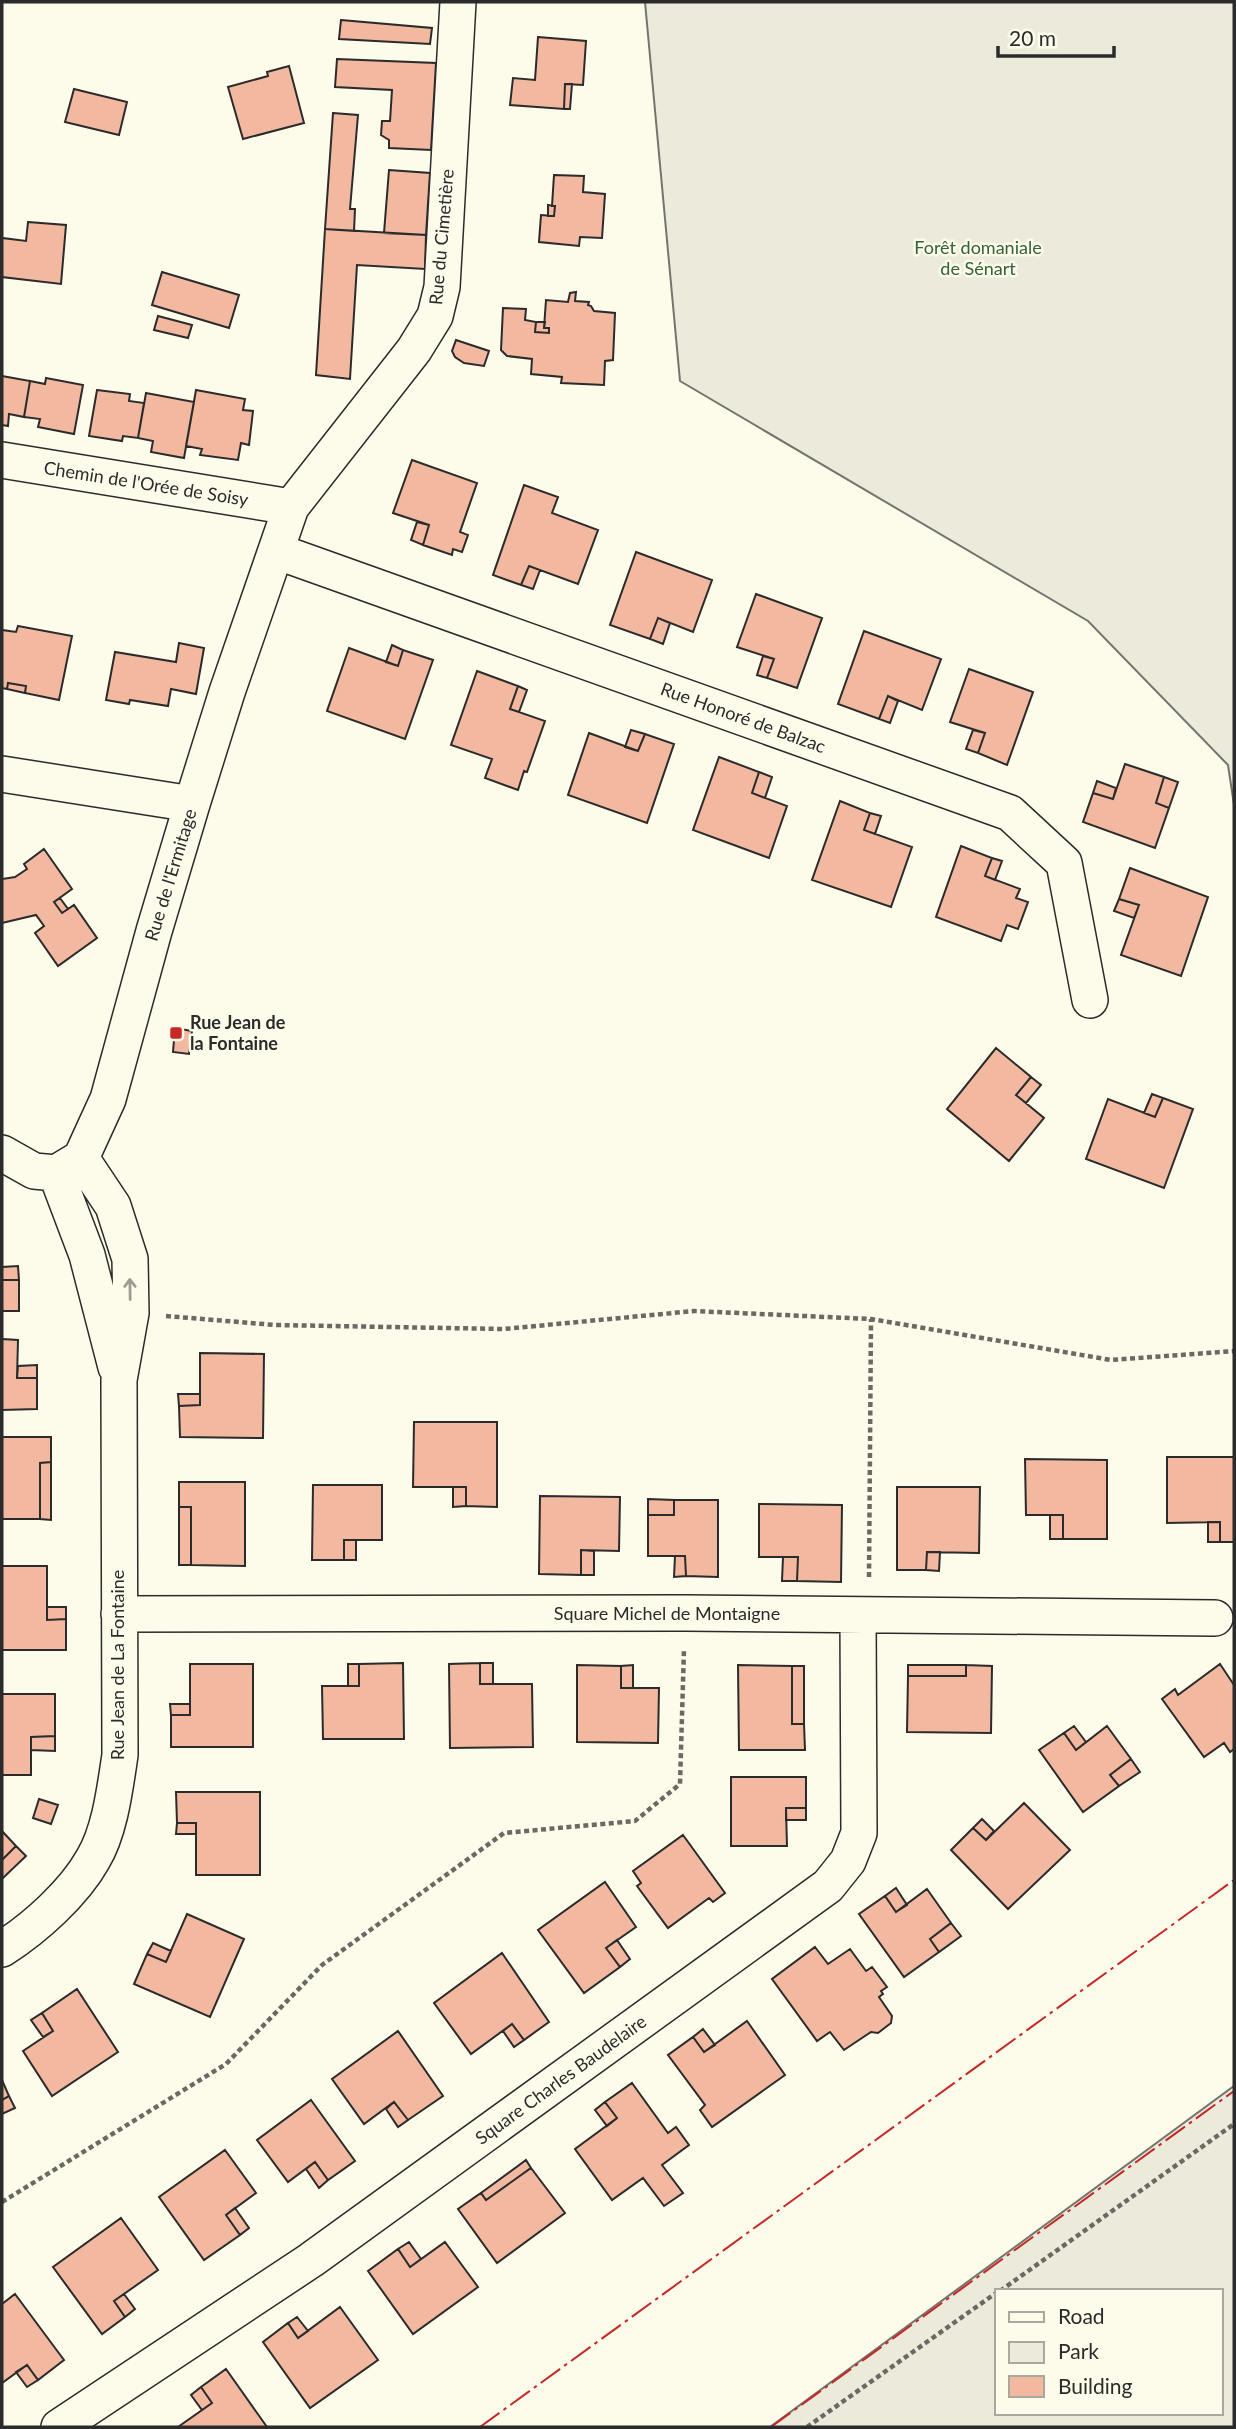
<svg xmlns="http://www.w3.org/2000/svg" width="1236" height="2429" font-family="Lato,sans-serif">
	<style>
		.green { fill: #ecebdb; stroke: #74746e; stroke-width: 2; fill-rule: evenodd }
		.building { fill: #f2b8a0; stroke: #2b2b2b; stroke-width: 2 }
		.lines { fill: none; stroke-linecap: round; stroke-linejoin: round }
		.street-casing { stroke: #2b2b2b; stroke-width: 38 }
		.path { stroke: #6a6964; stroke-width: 4.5; stroke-dasharray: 5 3.5; stroke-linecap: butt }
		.street { stroke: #fdfbea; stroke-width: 35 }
		.power { stroke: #c62828; stroke-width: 2; stroke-dasharray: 24 5 3.5 5; stroke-linecap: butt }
		.oneway { stroke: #9e9d94 }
		.poi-dot { fill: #c62828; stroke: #fdfbea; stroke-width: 2.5 }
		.labels { text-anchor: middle; stroke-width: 5; stroke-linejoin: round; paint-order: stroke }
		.street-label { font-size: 18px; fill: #2b2b2b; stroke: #fdfbea }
		.park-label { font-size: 18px; fill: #34623c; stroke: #fdfbea }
		.poi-label { font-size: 18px; font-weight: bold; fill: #2b2b2b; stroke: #fdfbea; text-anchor: start }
	</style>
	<rect width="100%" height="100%" fill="#fdfbea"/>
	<!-- green -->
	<path class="green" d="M645,2h589v803l-6,-40 -140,-144 -408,-240z
		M1234,2086v341h-464zM996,2291h224v122h-224z"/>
	<!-- building -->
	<path class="building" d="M341,20l91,8 -2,16 -91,-5z
		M538,37l48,4 -3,44 -18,-1 -1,25 -54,-4 3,-27 22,2z
		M337,59l99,4 -5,87 -42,-2v-8l-8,-5 1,-14h8l2,-31 -57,-3z
		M289,66l15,57 -61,16 -15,-52 40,-11 -1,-4z
		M565,84h7l-2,25h-6z
		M74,89l53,13 -8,33 -54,-13z
		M333,113l25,2 -8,94h5l-1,22 -29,-2z
		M389,170l41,3 -4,62 -42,-2z
		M554,175l30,1 -1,16 22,2 -3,44 -22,-1 -1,9 -40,-4 2,-27 13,1 1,-10h-3z
		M548,205l7,1 -1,10h-6z
		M28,222l38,3 -5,59 -59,-7v-39l24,3z
		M325,229l101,6 -1,34 -68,-4 -7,114 -34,-4z
		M162,272l77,23 -10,33 -77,-23z
		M576,292l-1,9 14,1 -1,3 3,1 3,5 21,2 -2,47 -8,1 -1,24 -43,-2 1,-6 -31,-3 1,-15 -25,-3 -6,-6 2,-42 23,1 -1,11 11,2 -1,10 14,1v-5h-5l2,-28 22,2 2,-9z
		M158,316l34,9 -4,13 -34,-8z
		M536,322h9l-1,6h5v5l-14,-1z
		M456,340l33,11 -5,15 -20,-3 -9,-6 -3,-6z
		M2,376l28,5 -6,36 -15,-3 -1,12 -6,-1z
		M46,378l37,7 -9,49 -36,-7 2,-8 -16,-2 6,-36 15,3z
		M97,390l33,4 -1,7 15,2 -6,35 -15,-2 -1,5 -33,-5z
		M196,390l49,9 -2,11 10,1 -4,34 -8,-2 -3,17 -38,-5 2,-6 -16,-3z
		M146,393l48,9 -10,56 -33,-6 2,-11 -15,-3z
		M412,460l65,23 -17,49 8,3 -6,17 -9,-3 -1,6 -29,-10 6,-20 -36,-12z
		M524,485l34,12 -6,16 46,17 -20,54 -49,-18 -8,19 -28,-10z
		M417,522l12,3 -6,20 -12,-5z
		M636,552l76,28 -19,52 -35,-14 -8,21 -40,-14z
		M529,566l11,4 -7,19 -12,-4z
		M756,594l66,24 -25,70 -30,-10 7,-19 -37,-12z
		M658,618l12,5 -7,21 -13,-5z
		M18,626l54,10 -13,64 -34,-7 1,-7 -18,-3 -1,6 -5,-1v-58l14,2z
		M864,631l77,28 -19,51 -34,-14 -9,23 -41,-15z
		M179,643l25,5 -8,46 -25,-5 -3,17 -38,-6 -1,4 -23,-4 9,-48 61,10z
		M392,645l11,5 -5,16 -12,-4z
		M349,648l49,18 5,-16 30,10 -28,79 -78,-28z
		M763,656l11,3 -7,19 -10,-3z
		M969,669l64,23 -26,73 -29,-12 7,-20 -35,-11z
		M477,671l41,15 -8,23 35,12 -18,51 -3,-1 -6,19 -33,-12 7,-19 -41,-14z
		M8,683l18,3 -1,7 -18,-4z
		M518,686l9,4 -8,22 -9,-3z
		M888,696l10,5 -8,22 -11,-4z
		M631,730l14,4 -7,17 -13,-4z
		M973,730l12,3 -7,20 -12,-4z
		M589,733l49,18 7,-17 29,10 -27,79 -79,-28z
		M719,757l40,15 -7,21 35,13 -18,52 -76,-28z
		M1125,764l39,13 -8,26 13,5 -14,40 -72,-26 10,-29 20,6z
		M759,772l13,5 -7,21 -13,-5z
		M1164,777l14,5 -9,26 -13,-5z
		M1097,781l19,7 -3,11 -20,-6z
		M840,801l30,12 -6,17 48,17 -21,60 -79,-27z
		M870,813l11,3 -6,18 -11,-4z
		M961,846l31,12 -7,18 35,13 -4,9 12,4 -10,27 -11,-4 -6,16 -65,-24z
		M44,849l28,40 -18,13 8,11 12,-8 23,33 -39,28 -23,-33 9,-7 -8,-11 -34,8v-44l13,-2 12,-8 -3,-5z
		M992,858l10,3 -7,19 -10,-4z
		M1130,868l78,29 -27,79 -60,-21 18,-50 -20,-6z
		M60,898l8,11 -6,4 -8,-11z
		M1119,899l20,6 -5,13 -20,-7z
		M175,1028l17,3 -3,23 -16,-2z
		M996,1048l35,29 -15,18 28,23 -35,43 -62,-52z
		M1031,1077l10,8 -15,18 -10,-8z
		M1152,1094l11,4 -8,19 -11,-4z
		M1163,1098l30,11 -29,79 -78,-29 22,-60 47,18z
		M18,1266l1,14h-17v-13z
		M2,1280h17v31h-17z
		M2,1339l16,1 -1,38h20v31l-35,1z
		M200,1353l64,1 -1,84 -83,-1 -1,-31 21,-1z
		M37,1365v13h-20l1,-12z
		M178,1394h22v11l-21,1z
		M414,1422h83v85l-31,-1v-19h-53z
		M2,1437h49v25l-11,1v56h-38z
		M1167,1457h67v85h-14v-20l-53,1z
		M1025,1459l82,1v79h-44v-24h-37z
		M51,1462v58l-11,-1v-56z
		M179,1482h66v84l-54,-1v-58h-12z
		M313,1485h69v55h-38v20h-32z
		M453,1487h13v19l-13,1z
		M897,1487h83l-1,66 -52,-1 -1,18h-29z
		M540,1496l80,1 -1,54 -38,-1v25l-42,-1z
		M648,1499l26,1v15h-26z
		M674,1500h44v77l-32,-1 -1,-20h-37v-41h26z
		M759,1504l83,1 -1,77 -44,-1 1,-24h-39z
		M179,1507h12v58h-12z
		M1050,1515h13v24h-13z
		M1208,1522h12v20h-12z
		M344,1540h12v20h-12z
		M581,1550l13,1v24h-13z
		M927,1552h13l-1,19 -13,-1z
		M675,1556h10l1,20 -12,1z
		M783,1557h15l-1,24h-15z
		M2,1566h45v54l19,-1v31h-64z
		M47,1607h19v12l-19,1z
		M403,1663l1,76h-81l-1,-53h37v-22z
		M480,1663h13v21h-13z
		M480,1663v21h52l1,63 -83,1 -1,-84z
		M190,1664h63v83h-82v-32h19z
		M348,1664h11v22h-11z
		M1220,1664l14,21v64l-4,3 -6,-9 -20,14 -42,-58 13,-10 3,6z
		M577,1665l44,1v22h38l-1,55 -81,-1z
		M633,1665v23h-12v-22z
		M738,1665l54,1v58h12l1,26h-66z
		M908,1665h58v11h-58z
		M966,1665l26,1 -1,67 -84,-1 1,-56h58z
		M792,1666h12v58h-12z
		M2,1694h53v42l-24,1v38h-29z
		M170,1704h20v11h-19z
		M1074,1726l12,16 -10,8 -12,-17z
		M1107,1726l24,33 -21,16 9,11 -36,26 -44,-62 25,-17 12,17z
		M55,1736v15l-24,-1v-13z
		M1131,1759l9,13 -21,14 -9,-11z
		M731,1777h75v31h-20l1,38h-56z
		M176,1792h84v83h-64v-52h-19z
		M39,1799l19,6 -7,19 -18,-6z
		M1024,1803l46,47 -62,59 -57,-59 22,-22 13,12z
		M786,1808h20v12h-20z
		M982,1819l12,12 -8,9 -13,-12z
		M177,1823h19v11h-20z
		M2,1831l14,15 -14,14z
		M683,1835l42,58 -12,9 -4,-4 -41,30 -31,-42 4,-3 -8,-12z
		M16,1846l10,10 -24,23v-19z
		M605,1882l31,45 -30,21 14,19 -36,26 -46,-63z
		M896,1888l11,17 -11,7 -11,-16z
		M927,1889l24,34 -21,16 9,13 -35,25 -45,-63 26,-18 11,16z
		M187,1914l57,25 -34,78 -76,-33 13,-30 19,8z
		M951,1923l10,13 -22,16 -9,-13z
		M617,1940l13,19 -10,8 -14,-19z
		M153,1943l18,8 -5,11 -19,-8z
		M815,1947l13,17 22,-15 16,22 6,-4 15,20 -6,4 2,3 -4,3 13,19 -1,7 -13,10 -7,-1 -27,18 -14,-18 -13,9 -45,-62z
		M502,1953l47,69 -25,18 -12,-16 -41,30 -37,-51z
		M77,1989l41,63 -66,44 -29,-45 30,-20 -11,-18z
		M42,2013l11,18 -10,6 -12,-17z
		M747,2021l38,54 -73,52 -12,-17 5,-5 -37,-50 25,-18 11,15z
		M512,2024l12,16 -10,7 -11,-16z
		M703,2029l12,16 -11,7 -11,-15z
		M398,2031l45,65 -35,24 -14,-18 -30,22 -32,-45z
		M2,2080l7,16 -7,4z
		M632,2083l36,50 8,-6 13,18 -27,20 21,28 -19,13 -21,-28 -31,22 -37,-51 42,-31 -12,-16z
		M9,2096l6,12 -13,6v-14z
		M311,2100l44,61 -27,19 -13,-18 -27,20 -31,-42z
		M394,2102l14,18 -10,7 -12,-18z
		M605,2102l12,16 -10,8 -12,-16z
		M225,2150l31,43 -30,22 14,20 -36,25 -45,-63z
		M526,2160l5,8 -45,32 -5,-7z
		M315,2162l13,18 -9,8 -13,-19z
		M531,2168l34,45 -68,50 -39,-54 23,-16 5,7z
		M235,2208l14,20 -9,7 -14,-20z
		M121,2218l37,52 -44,31 11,16 -23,17 -49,-67z
		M409,2242l12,17 -11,8 -12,-18z
		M445,2242l33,45 -65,47 -45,-63 30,-22 12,18z
		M15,2294l49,66 -26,20 -11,-15 -25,18v-79z
		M124,2294l11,15 -10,8 -11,-16z
		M340,2307l38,53 -68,48 -47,-66 25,-19 10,15z
		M297,2317l11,14 -10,7 -10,-15z
		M27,2365l11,15 -11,7 -11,-15z
		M226,2369l41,58h-89l34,-24 -11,-16z
		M201,2387l11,16 -10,7 -11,-15z"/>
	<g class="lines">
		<!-- street casing -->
		<g class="street-casing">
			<path id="street" d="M2,460l289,47
				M276,551l734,262 54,50 26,137
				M2,774l190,30
				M2,1153l32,18 22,2 25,-15 27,-59 46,-168 38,-127 35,-112 64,-185 123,-157 21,-34 7,-29 16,-285
				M56,1173l31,82 29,112
				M119,1614l566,-1 530,5
				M2,1949c33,-21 72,-56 91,-90 17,-28 22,-71 27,-104l-1,-375 12,-67 -1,-54 -17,-53 -32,-48
				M59,2427l252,-167 517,-374 20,-25 11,-28 -1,-218"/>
		</g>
		<!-- path -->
		<path class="path" d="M166,1316l109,9 229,4 190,-18 177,8 240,41 123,-9
			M869,1577l2,-258
			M2,2202l224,-138 96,-99 182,-132 131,-12 45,-37 4,-135
			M1000,2291l234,-167
			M807,2427l189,-134"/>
		<!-- street -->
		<use href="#street" class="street"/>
		<!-- power -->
		<path class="power" d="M480,2427l754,-547
			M771,2427l463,-336"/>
	</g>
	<!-- one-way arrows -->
	<defs><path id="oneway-shaft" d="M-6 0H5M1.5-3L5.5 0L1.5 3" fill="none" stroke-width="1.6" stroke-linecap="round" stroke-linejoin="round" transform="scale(1.75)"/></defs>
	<use class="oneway" href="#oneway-shaft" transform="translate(130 1289) rotate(-91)"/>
	<!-- markers -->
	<rect class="poi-dot" x="169" y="1026" width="14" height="14" rx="3.5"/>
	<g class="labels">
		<!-- street labels -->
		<g class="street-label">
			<text transform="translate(442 237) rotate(-85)" y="6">Rue du Cimetière</text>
			<text transform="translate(146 484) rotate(9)" y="6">Chemin de l'Orée de Soisy</text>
			<text transform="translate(743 718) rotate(20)" y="6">Rue Honoré de Balzac</text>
			<text transform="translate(171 875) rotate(-73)" y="6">Rue de l'Ermitage</text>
			<text x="667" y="1620">Square Michel de Montaigne</text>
			<text transform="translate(118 1665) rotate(-90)" y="6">Rue Jean de La Fontaine</text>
			<text transform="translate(561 2080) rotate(-36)" y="6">Square Charles Baudelaire</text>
		</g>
		<!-- park labels -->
		<g class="park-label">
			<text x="978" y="254">Forêt domaniale<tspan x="978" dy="21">de Sénart</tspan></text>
		</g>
		<!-- poi labels -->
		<g class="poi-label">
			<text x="190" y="1029">Rue Jean de<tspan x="190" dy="21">la Fontaine</tspan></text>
		</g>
	</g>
	<!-- border -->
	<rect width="1236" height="2429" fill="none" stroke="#2b2b2b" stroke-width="7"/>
	<!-- legend -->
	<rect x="995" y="2289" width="228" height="126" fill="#fdfbea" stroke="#a9a89e" stroke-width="2"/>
	<rect x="1009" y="2312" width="35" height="10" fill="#fdfbea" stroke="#a9a89e" stroke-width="2"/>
	<text x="1058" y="2324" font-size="21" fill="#2b2b2b">Road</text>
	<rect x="1009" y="2342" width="35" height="21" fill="#ecebdb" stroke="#a9a89e" stroke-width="2"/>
	<text x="1058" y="2359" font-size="21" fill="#2b2b2b">Park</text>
	<rect x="1009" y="2376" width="35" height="21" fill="#f2b8a0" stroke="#a9a89e" stroke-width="2"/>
	<text x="1058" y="2394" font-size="21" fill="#2b2b2b">Building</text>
	<!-- scale -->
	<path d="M998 46v10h116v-10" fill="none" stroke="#2b2b2b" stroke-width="3.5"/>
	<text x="1009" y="46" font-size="21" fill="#2b2b2b" stroke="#fdfbea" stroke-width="5" paint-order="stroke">20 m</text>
</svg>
